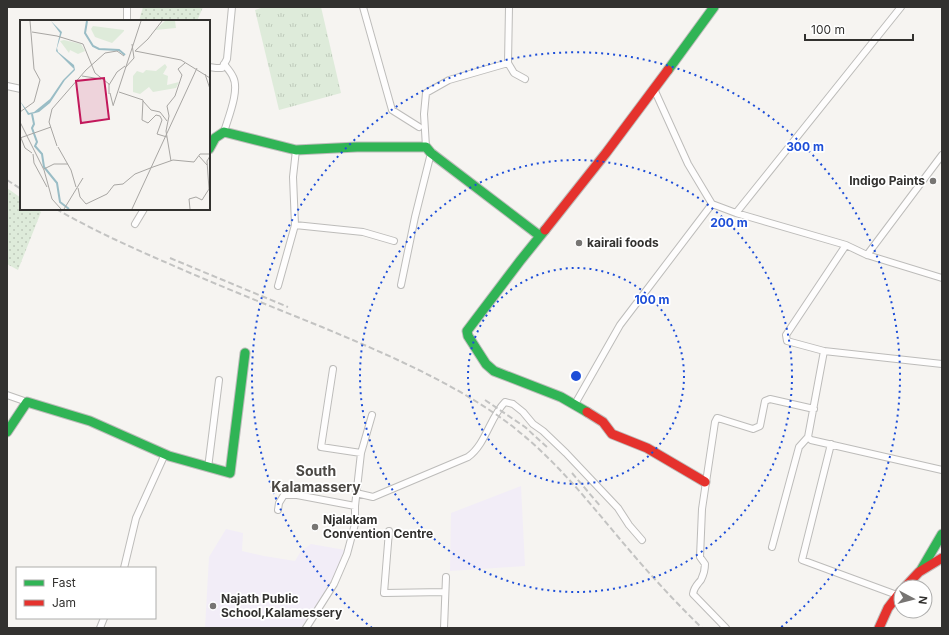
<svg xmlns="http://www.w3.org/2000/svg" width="949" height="635" font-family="Inter,sans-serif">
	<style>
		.education { fill: #f2edf7 }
		.grass { fill: url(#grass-dots) }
		.park { fill: url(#park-tufts) }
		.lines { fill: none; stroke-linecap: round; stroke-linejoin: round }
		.street-casing { stroke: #bdbcba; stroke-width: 8 }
		.fast-casing { stroke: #bdbcba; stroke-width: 11 }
		.jam-casing { stroke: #bdbcba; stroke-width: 11 }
		.street { stroke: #fefdfd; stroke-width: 6 }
		.fast { stroke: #30b455; stroke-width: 9 }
		.jam { stroke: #e5322d; stroke-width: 9 }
		.rail { stroke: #c3c3c2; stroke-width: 2; stroke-dasharray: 6 3; stroke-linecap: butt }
		.ring { fill: none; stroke: #1d4ed8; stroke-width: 2; stroke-dasharray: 2 4 }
		.poi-dot { fill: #777573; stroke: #fff; stroke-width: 1.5 }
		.labels { text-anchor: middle; stroke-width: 3.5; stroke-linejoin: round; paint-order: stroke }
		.poi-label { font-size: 12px; font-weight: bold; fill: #32312f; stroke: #fff; text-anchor: start }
		.quarter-label { font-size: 14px; font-weight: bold; fill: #4a4743; stroke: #fff }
		.inset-river { fill: none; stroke: #9abdc6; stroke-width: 2 }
		.inset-road { fill: none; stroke: #a8a6a3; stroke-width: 1 }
		.view { fill: #c2185b; fill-opacity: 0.15; stroke: #c2185b; stroke-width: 2 }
		.inset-edge { fill: none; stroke: #32312f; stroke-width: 2 }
		.centre { fill: #1d4ed8; stroke: #fff; stroke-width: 2 }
		.ring-label { font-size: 12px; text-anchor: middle; font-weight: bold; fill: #1d4ed8; stroke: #fff; stroke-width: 3.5; stroke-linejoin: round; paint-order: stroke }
	</style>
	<defs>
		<pattern id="grass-dots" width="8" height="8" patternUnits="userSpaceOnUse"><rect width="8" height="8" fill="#deebda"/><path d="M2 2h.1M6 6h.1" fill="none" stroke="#bfcabb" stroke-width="1.8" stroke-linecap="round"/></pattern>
		<pattern id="park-tufts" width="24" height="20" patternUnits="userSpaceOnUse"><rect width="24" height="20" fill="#deebda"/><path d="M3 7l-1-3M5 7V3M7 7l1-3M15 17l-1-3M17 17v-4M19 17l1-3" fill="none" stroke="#bfcabb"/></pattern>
	</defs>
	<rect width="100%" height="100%" fill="#f6f4f1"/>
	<!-- education -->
	<path class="education" d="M521,486l4,80 -75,5 1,-58z
		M226,529l17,4 -1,18 22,5 31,5 6,-10 10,-7 34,6 -15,34 -29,44h-96l4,-71z"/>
	<!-- grass -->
	<path class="grass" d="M143,7h60l-6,14h-58z
		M7,188l14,10v11h16l4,3 -23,58 -11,-6z"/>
	<!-- park -->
	<path class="park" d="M264,7h57l20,86 -62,17 -24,-100z"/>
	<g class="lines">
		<!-- street casing -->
		<g class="street-casing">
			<path id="street" d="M127,7v14
				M363,7l29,103 27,17
				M509,7l-1,56 6,10 11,6
				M224,64c3,4 7,8 9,13 7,13 -5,41 -9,55
				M209,67l7,1h6l5,-9 5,-52
				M7,86l14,3
				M654,89l34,75 24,40 24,9 110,32
				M426,147l-2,-33 2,-21 23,-13 59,-17
				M736,213l165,-206
				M135,224l9,-15
				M295,225l68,7 31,9
				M867,255l75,-100
				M401,285l14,-68 16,-64
				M278,286l17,-61 -2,-48 3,-27
				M824,351l-37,-10 -1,-6 60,-90 21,10 75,23
				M942,364l-118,-13 -16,86 3,3 131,30
				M7,395l20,7
				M575,404l45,-79 92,-121
				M831,444l-29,116 95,35
				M361,453l11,-38
				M208,468l11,-88
				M356,493l17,4 95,-40c18,-13 22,-40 37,-55l8,2 10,8 10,12 10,7 23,22 52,55 11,17 13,15
				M278,510l1,-7 5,-8h13l58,11
				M389,531l-5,62 61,-1
				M772,547l27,-100 9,-10
				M124,568l12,-50 29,-64
				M100,628l4,-10
				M306,628l28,-44 13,-30 8,-30v-18l6,-53 -40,-6 12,-78
				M444,628l2,-51
				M726,628l-33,-34c1,-7 4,-9 8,-14 2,-4 4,-12 4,-16l-5,-7 2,-48 13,-87 2,-4 4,1 32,10 7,-3 5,-25 5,-2 44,10"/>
		</g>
		<!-- fast casing -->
		<g class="fast-casing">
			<path id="fast" d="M668,70l46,-63
				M209,149l6,-11 9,-6 72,18 61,-3h69l5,6 109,83
				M545,230l-25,31 -53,70 1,5 18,28 8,7 67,26 26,15
				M7,432l20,-30 63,19 79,35 61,17 15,-120
				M921,570l21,-36"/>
		</g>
		<!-- jam casing -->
		<g class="jam-casing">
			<path id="jam" d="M545,230l61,-77 62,-83
				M587,412l16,10 9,12 35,14 58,34
				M905,587l14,-15 23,-14
				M879,628l9,-20 13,-17"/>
		</g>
		<!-- street -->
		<use href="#street" class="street"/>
		<!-- fast -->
		<use href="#fast" class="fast"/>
		<!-- jam -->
		<use href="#jam" class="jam"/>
		<!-- rail -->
		<path class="rail" d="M7,180l14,9
			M56,209c35,20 72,37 109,53 52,23 105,44 157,65 57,24 114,48 166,82 54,35 90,80 131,129 26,31 54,62 83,90
			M170,258l118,49
			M485,400l40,27 24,22
			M572,473l29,34"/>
	</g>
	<!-- distance rings -->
	<g class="ring">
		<circle cx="576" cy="376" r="108"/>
		<circle cx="576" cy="376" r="216"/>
		<path d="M372 628A324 324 0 1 1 780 628"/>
	</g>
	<!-- markers -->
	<g class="poi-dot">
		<circle cx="933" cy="181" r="4"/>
		<circle cx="579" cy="243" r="4"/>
		<circle cx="315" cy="527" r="4"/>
		<circle cx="213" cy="606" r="4"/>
	</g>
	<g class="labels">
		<!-- poi labels -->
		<g class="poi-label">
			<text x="925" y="185" text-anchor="end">Indigo Paints</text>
			<text x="587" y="247">kairali foods</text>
			<text x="323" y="524">Njalakam<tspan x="323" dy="14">Convention Centre</tspan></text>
			<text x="221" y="603">Najath Public<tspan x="221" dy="14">School,Kalamessery</tspan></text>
		</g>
		<!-- quarter labels -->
		<g class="quarter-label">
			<text x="316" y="476">South<tspan x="316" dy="16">Kalamassery</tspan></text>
		</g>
	</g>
	<!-- overview -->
	<g transform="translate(20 20)">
		<rect width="190" height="190" fill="#f6f4f1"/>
		<path d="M44,20l17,4 4,7 -7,3 -8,-4 -1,3 -9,-12z" fill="#deebda"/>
		<path d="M73,6l31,4v1l-12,12 -17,-6 -4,-8zM145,44l2,3 -4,7 5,2 -1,9 12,-3 -3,6 -23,4 -4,-5 -9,7 -7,-2v-16l4,-5 6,2 3,-3 10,1z" fill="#deebda"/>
		<path d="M145,1h10l1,7 -21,2z" fill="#deebda"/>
		<path d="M31,1l11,11 -5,16 1,4 16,13 1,5 -10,10 -15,23 -11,9 -11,3 -8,-14 9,12 5,-1 16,-13 13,-19 11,-11 -18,-18 4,-18z" fill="#9abdc6"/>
		<path class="inset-river" d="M67,1l-2,12 8,13 6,3 20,1 6,5M12,94l2,10 -2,4 5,14 -2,4 7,8 2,13 13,16 3,19 9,7"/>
		<path class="inset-road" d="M12,12l25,4 26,8 12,29 14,11v10M115,31l13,-12 14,-18M115,31l46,9 29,18M105,48l9,-10 -2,-14M185,54l5,15M62,56l19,3M89,65l8,-13 8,-6M99,72l24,8M90,73l3,12M123,80l-1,20 6,3 8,-8 4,1 2,4 -5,14 10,3M123,81l8,9 9,2 7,9M93,86l28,-85M0,92l14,-10 6,-22 -6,-11 -4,-48M0,102l24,48 8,29 9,10M0,118l31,-11M1,118l4,10 7,5M37,126l-8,-24 3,-13 34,-39 19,-17 12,-2 7,5M38,127l13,23 5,17M13,134l1,9 13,24M179,136l8,9M151,141l-5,-30 3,-15 -2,-10 8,-10 7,-21 -4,-6 7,-6M24,149l10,-5h14M58,168l2,9 6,7 21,-10 7,-9 9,-1 12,-10 18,-7 20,-7 21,2 6,-8h10M44,189l19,-31M112,189l65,-141M170,189l-1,-10 7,-2 6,3 7,-11 -2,-28 3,-5"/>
		<path class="view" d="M84,58l5,41 -28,4 -5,-42z"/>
		<rect width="190" height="190" class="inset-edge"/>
	</g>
	<circle cx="576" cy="376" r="6" class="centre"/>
	<g class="ring-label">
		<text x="805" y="151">300 m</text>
		<text x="729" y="227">200 m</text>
		<text x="652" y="304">100 m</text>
	</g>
	<!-- border -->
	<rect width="949" height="635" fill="none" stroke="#32312f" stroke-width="16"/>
	<!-- legend -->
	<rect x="16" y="567" width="140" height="52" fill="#ffffff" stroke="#adadac"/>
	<rect x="24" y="580" width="20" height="6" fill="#30b455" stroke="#adadac"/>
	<text x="52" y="587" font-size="12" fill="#32312f">Fast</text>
	<rect x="24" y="600" width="20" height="6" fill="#e5322d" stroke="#adadac"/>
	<text x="52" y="607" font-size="12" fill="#32312f">Jam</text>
	<!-- north arrow -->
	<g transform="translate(913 599) rotate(97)"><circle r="19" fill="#ffffff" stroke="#adadac"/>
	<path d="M0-3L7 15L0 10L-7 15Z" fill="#777573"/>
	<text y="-6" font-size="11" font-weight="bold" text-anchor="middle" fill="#32312f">N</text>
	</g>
	<!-- scale -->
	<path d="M805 34v6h108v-6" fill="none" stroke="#32312f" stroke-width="2"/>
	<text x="811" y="34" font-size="12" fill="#32312f" stroke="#ffffff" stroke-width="3" paint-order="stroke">100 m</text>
</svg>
